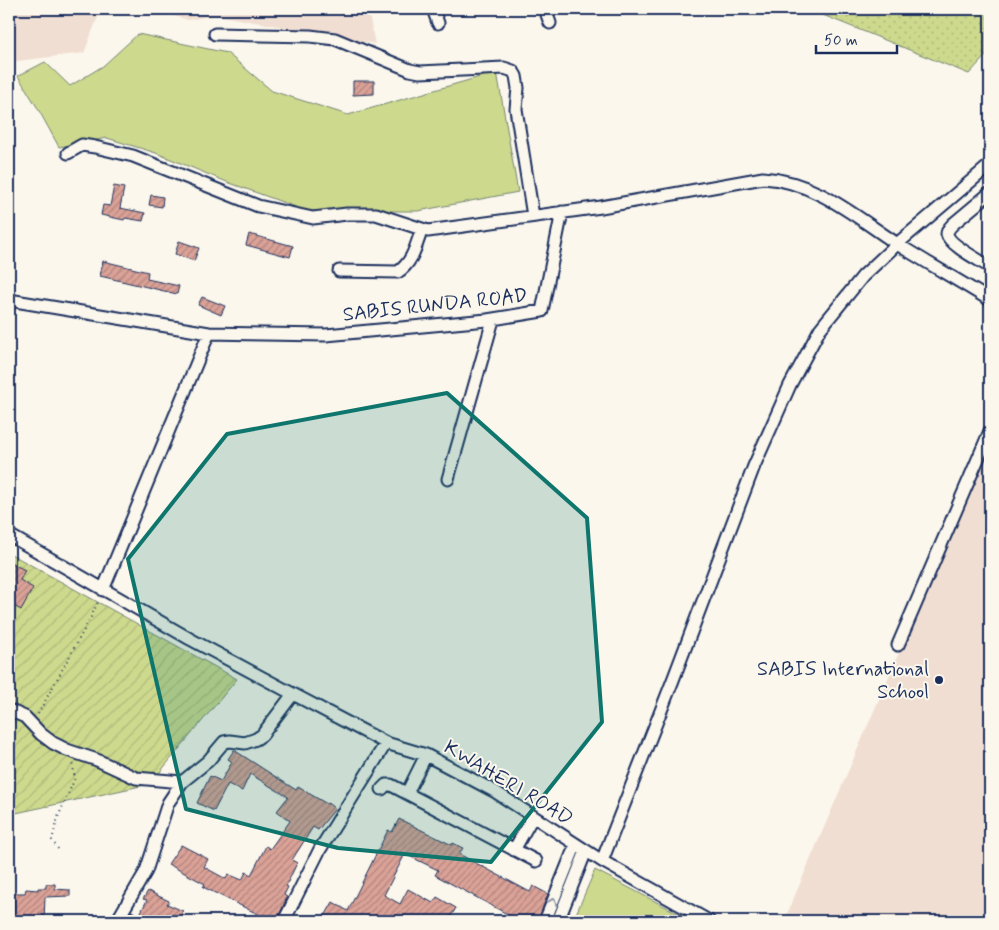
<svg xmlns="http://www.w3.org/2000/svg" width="999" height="930" font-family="Mynerve,sans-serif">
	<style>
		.built { fill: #f1ded2 }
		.grass { fill: #cdd98c; stroke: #748475 }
		.park { fill: url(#park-dots); stroke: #748475 }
		.garden { fill: url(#garden-furrows); stroke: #748475 }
		.building { fill: url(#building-hatch); stroke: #1b2f5e }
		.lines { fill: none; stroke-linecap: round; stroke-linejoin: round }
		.minor-casing { stroke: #1b2f5e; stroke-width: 15 }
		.path { stroke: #1b2f5e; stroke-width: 2; stroke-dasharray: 1 4; stroke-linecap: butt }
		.minor { stroke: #fbf7ec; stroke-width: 11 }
		.oneway { stroke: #8b93a5 }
		.marked { fill: #0f766e; fill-opacity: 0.2; stroke: #0f766e; stroke-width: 4; stroke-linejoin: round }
		.poi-dot { fill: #1b2f5e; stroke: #fbf7ec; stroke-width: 2 }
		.labels { text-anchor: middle; stroke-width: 4; stroke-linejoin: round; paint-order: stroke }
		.street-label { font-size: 20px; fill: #1b2f5e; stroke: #fbf7ec }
		.poi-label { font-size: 20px; fill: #1b2f5e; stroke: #fbf7ec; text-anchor: end }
	</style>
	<defs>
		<pattern id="park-dots" width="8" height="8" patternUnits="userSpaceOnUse" patternTransform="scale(1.25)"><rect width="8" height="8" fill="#cdd98c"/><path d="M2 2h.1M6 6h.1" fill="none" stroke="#afbb7b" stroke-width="1.8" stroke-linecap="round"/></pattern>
		<pattern id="garden-furrows" width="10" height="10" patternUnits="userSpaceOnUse" patternTransform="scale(1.25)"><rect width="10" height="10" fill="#cdd98c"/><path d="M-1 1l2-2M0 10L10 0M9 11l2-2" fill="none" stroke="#afbb7b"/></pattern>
		<pattern id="building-hatch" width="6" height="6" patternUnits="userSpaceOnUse" patternTransform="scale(1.25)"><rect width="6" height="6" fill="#dba297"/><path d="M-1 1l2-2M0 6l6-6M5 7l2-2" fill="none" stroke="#b1847e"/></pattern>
	</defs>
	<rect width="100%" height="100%" fill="#fbf7ec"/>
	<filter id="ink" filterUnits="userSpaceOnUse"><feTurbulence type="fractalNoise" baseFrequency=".02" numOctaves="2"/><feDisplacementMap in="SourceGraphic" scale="10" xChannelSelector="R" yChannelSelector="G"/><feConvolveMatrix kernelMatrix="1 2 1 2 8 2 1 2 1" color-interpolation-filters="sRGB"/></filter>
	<g filter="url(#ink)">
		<!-- built -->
		<path class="built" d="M9,9h92l-17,44 -75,9z
			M150,9h218l7,35 -159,-29 -28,5z
			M990,440v481h-206z"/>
		<!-- grass -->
		<path class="grass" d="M138,34l89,19 45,38 76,24 149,-43 21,120 -100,19h-111l-80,-29 -71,-29 -49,-15 -48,9 -22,-40 -19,-31 27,-14 25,24 33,-20z
			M595,870l96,50 3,1h-121z"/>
		<!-- park -->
		<path class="park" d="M808,9h182v42l-21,23z"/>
		<!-- garden -->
		<path class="garden" d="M9,553l228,126 -87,105 -134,29 -7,14z"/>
		<!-- building -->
		<path class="building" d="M353,81h21v13l-21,1z
			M114,186l10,2 -4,20 25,5 -2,8 -18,-3 -1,2 -23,-5 2,-10 7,1z
			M151,195l12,2 -1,10 -13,-2z
			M249,234l44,12 -3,11 -44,-12z
			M179,241l20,7 -5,13 -19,-7z
			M103,261l45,11 -1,7 32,7 -2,8 -77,-18z
			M202,297l23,9 -4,9 -23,-10z
			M9,562l16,8 -5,10 13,8 -12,22 -12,-7z
			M234,750l62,40 2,-3 29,17 1,-1 7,6 -17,21 -5,-3 -21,33 5,3 -11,23 2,1 -4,8 3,2 -10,24h-5l-69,-34 2,-3 -37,-20 13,-19 27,14 -4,8 22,12 2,-5 14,6 4,-8 5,3 15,-29 4,3 20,-28 -13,-10 11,-14 -38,-23 -8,17 -14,-7 -14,27 -17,-8 13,-27 11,5 11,-19 -4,-3z
			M399,819l53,26 1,-2 10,5 -4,6 71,38 3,-6 15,8 -10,27h-32l3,-6 -74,-40 3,-5 -33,-16 -21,41 16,9 8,-15 25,14 4,-6 19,11 -8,13h-114l-9,-5 8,-14 15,9 40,-81 4,2z
			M46,884h9v5l15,1v6l-25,1 -1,24h-30v-28h11l1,-4 12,1v-2h8z
			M148,891l21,10 -2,3 16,7 -5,10h-52l6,-10 7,5 8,-16 -4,-1z"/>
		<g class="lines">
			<!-- minor casing -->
			<g class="minor-casing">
				<path id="minor" d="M433,9l5,14
					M545,9l5,14
					M215,34l95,2 25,3 75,31 10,2 84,-4 9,3 3,5 2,12 -2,21 17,107
					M68,153l14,-8 13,2 38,9 125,50 55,12 34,-4h29l52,17 173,-24 162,-29c54,3 95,41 139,69 29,18 59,35 88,53
					M990,193l-37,31c-3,3 -6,6 -6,10 2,11 34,27 43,33
					M339,271l59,1c15,-10 18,-27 24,-43
					M9,300l200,33 117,2 161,-15 55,-9 20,-99
					M448,479l45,-159
					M9,535l181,104 103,55 93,49 40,12 68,36 108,70 107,60
					M103,590l106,-257
					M898,645l92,-214
					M9,710l16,7 16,17 12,9 14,7 30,10 39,18 46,4
					M382,789l4,-4h5l145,76
					M407,793l19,-38
					M514,850l19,-34
					M602,861l71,-181 81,-214 36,-81 30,-56 43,-53 34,-32 93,-79
					M117,921l29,-50 22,-68 14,-21 26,-21 16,-19 6,-1 15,2 11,-4 6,-4 31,-41
					M284,921l35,-70 67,-108
					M545,921l31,-77
					M558,921l28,-70"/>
			</g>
			<!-- path -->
			<path class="path" d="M38,714l52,-95 9,-19
				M58,849l-6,-9 6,-23 17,-39 -3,-15"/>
			<!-- minor -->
			<use href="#minor" class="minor"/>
		</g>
		<!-- one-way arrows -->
		<defs><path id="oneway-chevron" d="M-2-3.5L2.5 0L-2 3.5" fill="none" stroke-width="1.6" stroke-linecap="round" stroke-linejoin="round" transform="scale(1.25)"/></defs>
		<use class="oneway" href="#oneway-chevron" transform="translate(553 901) rotate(-69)"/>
	</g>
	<!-- marked area -->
	<path class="marked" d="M447,393l140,125 15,204 -111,140 -153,-14 -152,-39 -58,-250 99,-125z"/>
	<!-- markers -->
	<circle class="poi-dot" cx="939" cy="680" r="5"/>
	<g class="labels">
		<!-- street labels -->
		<g class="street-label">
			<text transform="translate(435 304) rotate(-6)" y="7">SABIS RUNDA ROAD</text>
			<text transform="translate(509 782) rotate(31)" y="7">KWAHERI ROAD</text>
		</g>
		<!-- poi labels -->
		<g class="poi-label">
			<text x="929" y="675">SABIS International<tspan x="929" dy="23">School</tspan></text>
		</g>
	</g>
	<!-- margin -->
	<rect width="999" height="930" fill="none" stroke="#fbf7ec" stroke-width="30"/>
	<rect x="15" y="15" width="969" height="900" fill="none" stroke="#1b2f5e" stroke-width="2" filter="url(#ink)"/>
	<!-- scale -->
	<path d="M816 45v8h81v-8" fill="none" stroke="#1b2f5e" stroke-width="2.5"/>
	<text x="824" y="45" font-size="15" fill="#1b2f5e" stroke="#fbf7ec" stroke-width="4" paint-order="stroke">50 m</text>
</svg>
